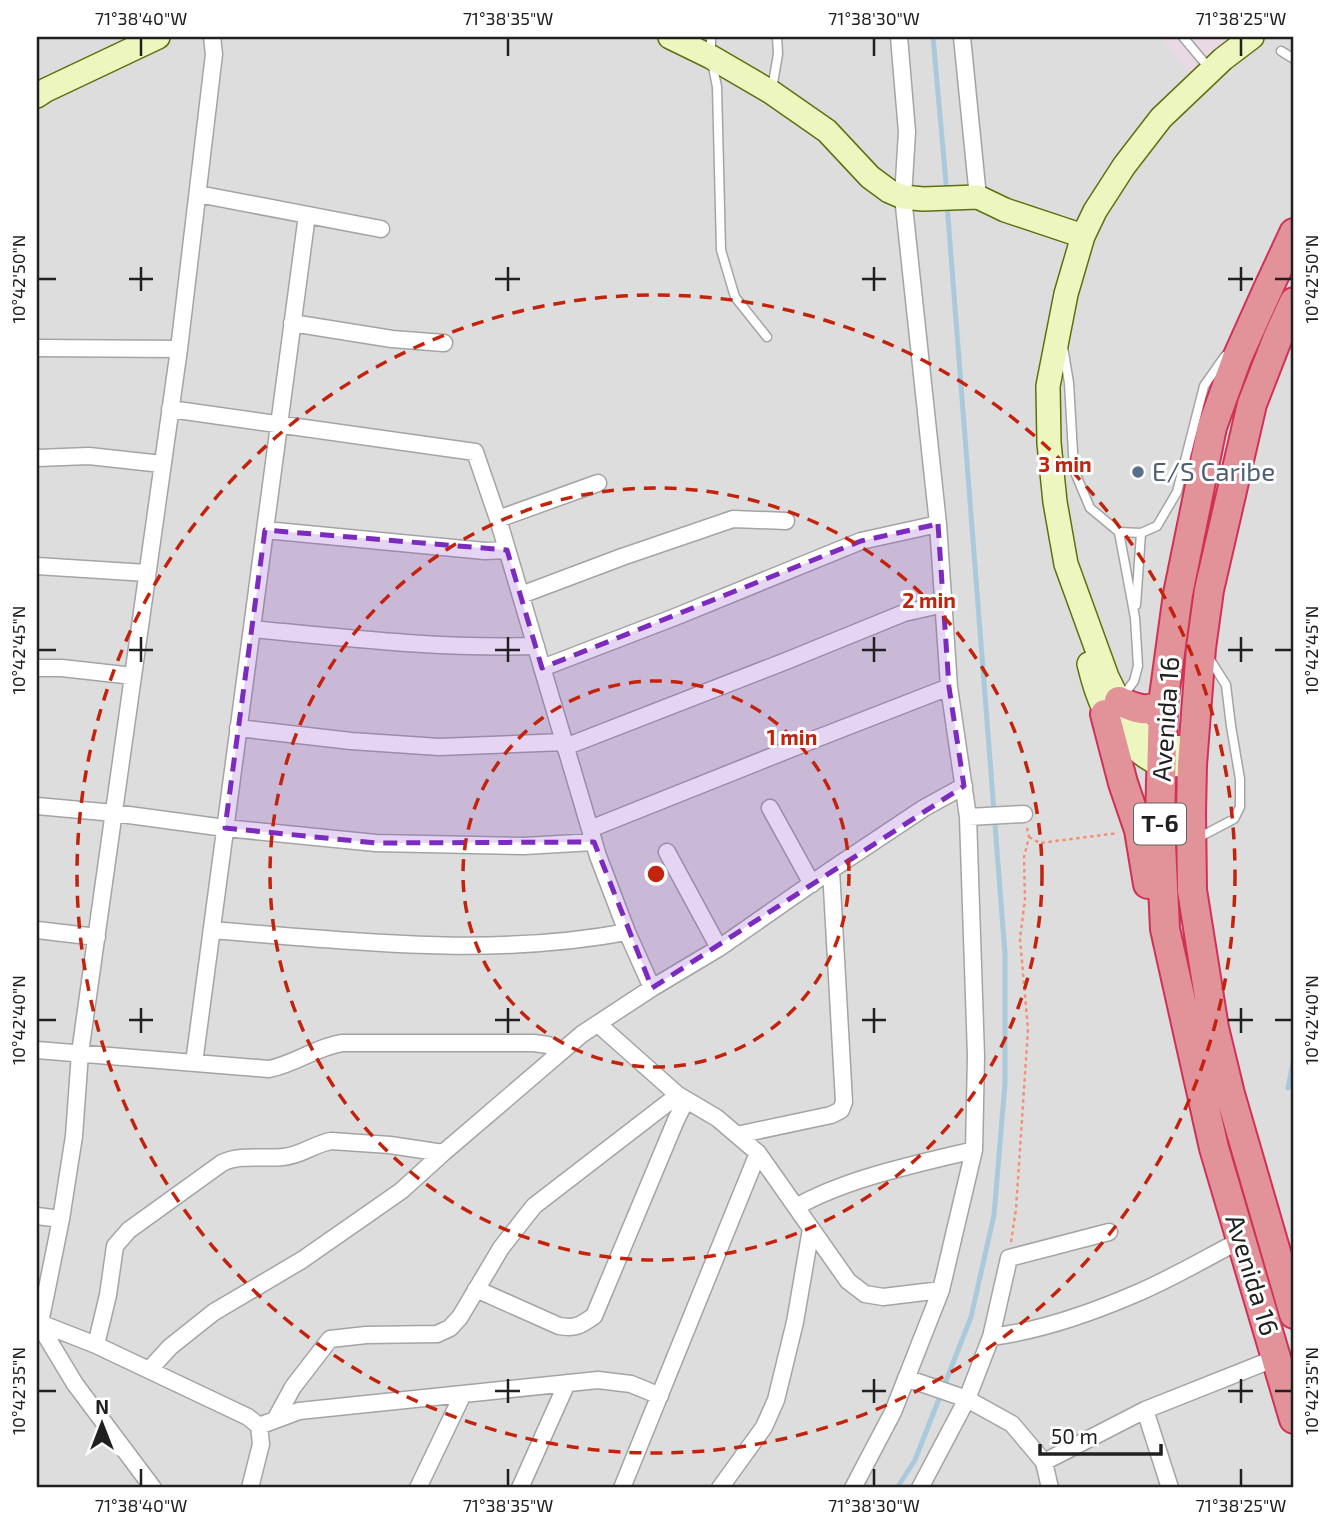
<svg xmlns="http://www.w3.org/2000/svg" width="1331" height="1525" font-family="'Exo 2',sans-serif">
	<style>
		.residential { fill: #dedddd }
		.industrial { fill: #e8d9e4 }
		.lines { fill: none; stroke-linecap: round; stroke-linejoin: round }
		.stream { stroke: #aacadb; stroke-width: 5 }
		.lane-casing { stroke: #a4a4a4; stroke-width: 11 }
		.street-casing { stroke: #a4a4a4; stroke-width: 19 }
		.secondary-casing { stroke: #5b720c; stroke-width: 26 }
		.highway-casing { stroke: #d13155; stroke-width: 32 }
		.path { stroke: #f29176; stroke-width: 2.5; stroke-dasharray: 3.5 3.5; stroke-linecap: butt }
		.lane { stroke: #fff; stroke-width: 8 }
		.street { stroke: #fff; stroke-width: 16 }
		.secondary { stroke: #edf6be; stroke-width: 23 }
		.highway { stroke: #e29399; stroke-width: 28 }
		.marked { fill: #7b2cbf; fill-opacity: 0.2; stroke: #7b2cbf; stroke-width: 5; stroke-dasharray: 14 9; stroke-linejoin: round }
		.ticks { fill: none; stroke: #202020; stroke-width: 2.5 }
		.ring { fill: none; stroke: #c3220c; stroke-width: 3.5; stroke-dasharray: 12 9 }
		.service-dot { fill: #5c6f8a; stroke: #fff; stroke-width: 2.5 }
		.labels { text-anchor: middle; stroke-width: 6; stroke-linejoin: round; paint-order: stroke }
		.shield { fill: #fff; stroke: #636363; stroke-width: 2 }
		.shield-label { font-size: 24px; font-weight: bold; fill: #202020 }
		.service-label { font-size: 26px; fill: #4e5e75; stroke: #fff; text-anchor: start }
		.street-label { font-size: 26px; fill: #202020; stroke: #fff }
		.centre { fill: #c3220c; stroke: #fff; stroke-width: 3.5 }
		.ring-label { font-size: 21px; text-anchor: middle; font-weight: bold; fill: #c3220c; stroke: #fff; stroke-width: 6; stroke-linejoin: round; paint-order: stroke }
		.neatline { fill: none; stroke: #202020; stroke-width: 2.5 }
		.ticks-label { font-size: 18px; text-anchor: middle; fill: #202020 }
	</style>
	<rect width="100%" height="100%" fill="#f0eee7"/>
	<!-- residential -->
	<path class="residential" d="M37,37h1257v1451h-1257z"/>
	<!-- industrial -->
	<path class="industrial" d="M1160,37h76l-45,37z"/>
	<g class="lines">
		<!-- stream -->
		<path class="stream" d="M933,37l14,157
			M1288,1088l6,-30
			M897,1488l18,-28 56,-143 23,-102 11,-132v-129l-58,-750"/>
		<!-- lane casing -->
		<g class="lane-casing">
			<path id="lane" d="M711,37v20l6,30 4,163 14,47 32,40
				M1183,37l26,31
				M1281,51l13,8
				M772,89l6,-35 -1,-17
				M1063,347l6,36 5,87 16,38 29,24 22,1 16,-7 20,-34 27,-106 21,-30
				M1119,532l16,86 3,48 -4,15 -11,15
				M1136,605l5,-72
				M1196,839l38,-20 6,-12v-28l-9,-53 -5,-41 -17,-27"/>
		</g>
		<!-- street casing -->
		<g class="street-casing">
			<path id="street" d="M962,37l16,160
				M198,194l183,35
				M292,323l100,16 52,4
				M37,348l142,1
				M170,409l305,43 23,67 100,337 29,76 25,56
				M37,458l52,-2 73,8
				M498,519l100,-36
				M265,530l220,21 22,-1
				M37,566l110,7
				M521,595l101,-38 111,-38 53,2
				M252,629c94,9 189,20 284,17
				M37,668h25l71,8
				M542,668l133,-51 186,-76 77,-17
				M238,728l113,13 88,6 125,-5
				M565,747l221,-86 118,-48 40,-9
				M37,806l77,7 111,15 151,15 148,3 70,-4
				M770,808l42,76
				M968,817l56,-3
				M590,829l228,-91 131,-51
				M667,852l52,96
				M37,930l60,7
				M212,930c137,11 278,28 415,2
				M598,1024l80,71 39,23 41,35 90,128 17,13 18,3 58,-7
				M37,1050l232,19c26,-5 47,-22 73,-26h192l14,2 11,7
				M194,1063l113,-848
				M737,1135l94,-20 10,-5 3,-8 -13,-232
				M796,1207c51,-29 121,-43 178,-57
				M37,1216l24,3
				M476,1289l83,37c17,3 22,-1 35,-10l82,-196 10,-20
				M37,1321l38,63 78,104
				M40,1323l21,-104 13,-83 6,-83 99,-704 35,-295 -2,-17
				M40,1323l56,22 152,72 11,9 2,18 -11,44
				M991,1337c47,-6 100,-24 144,-43 36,-15 71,-36 106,-54
				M96,1345l12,-50 7,-49 14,-16 93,-67c18,-9 41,-4 61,-6 17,-1 31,-13 48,-16l59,4 53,8
				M149,1370l21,-23 44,-35 88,-52 99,-69 42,-38 139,-119 70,-46 67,-40 112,-78 93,-62 40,-22
				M906,1378l61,21 45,25 32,38 6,26
				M1145,1410l25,78
				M275,1420l18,-33 37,-48 36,-4 71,-1 13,-6 10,-11 41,-69 33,-42 144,-111
				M259,1426l40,-15 299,-31 33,4 29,12
				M1044,1462l101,-52 131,-52
				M418,1488l45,-94
				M520,1488l47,-105
				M622,1488l136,-335
				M720,1488l44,-61 12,-27 19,-78 16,-93
				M853,1488l40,-76 48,-122 33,-140 2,-94 -8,-239 -19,-130 -11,-163 -35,-327 4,-65 -8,-95
				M920,1488l47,-89 24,-62 18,-79 100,-26"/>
		</g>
		<!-- secondary casing -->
		<g class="secondary-casing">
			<path id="secondary" d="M670,37l41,20 60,35 56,39 43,46 19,14 14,6 20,2 55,-2 27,13 78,26
				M37,96l9,-6 112,-53
				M1089,664c8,33 17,58 43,81 8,8 16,15 27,18 10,3 23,1 33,2
				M1193,748l-32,-1 -23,-16 -19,-30 -12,-24 -41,-113 -11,-62 -6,-59 -1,-57 18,-92 17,-58 12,-25 29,-45 37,-48 62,-59 29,-22"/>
		</g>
		<!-- highway casing -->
		<g class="highway-casing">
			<path id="highway" d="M1294,233l-26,56 -31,69 -25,69 -34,167 -15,110 -3,119 5,106 49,219 80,271
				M1294,302l-16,35 -26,67 -43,186 -8,58 -9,117 -1,48 1,77 22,138 16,66 64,220
				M1119,701c15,7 29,13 44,3
				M1105,714l18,69 16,47 9,54"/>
		</g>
		<!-- path -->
		<path class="path" d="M1029,837l11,6 78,-10
			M1011,1242l5,-33 12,-180 -8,-90 5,-40 -1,-42 5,-20 -2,-9"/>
		<!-- lane -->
		<use href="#lane" class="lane"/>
		<!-- street -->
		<use href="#street" class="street"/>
		<!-- secondary -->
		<use href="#secondary" class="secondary"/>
		<!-- highway -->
		<use href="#highway" class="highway"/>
	</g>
	<!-- marked area -->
	<path class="marked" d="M938,524l11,163 15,99 -312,202 -58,-146 -218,1 -151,-15 40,-298 242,20 35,118 319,-127z"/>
	<!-- ticks -->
	<path class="ticks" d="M141,38v18M508,38v18M874,38v18M1241,38v18M141,267v24M508,267v24M874,267v24M1241,267v24M38,279h18M129,279h24M495,279h25M862,279h24M1228,279h25M1275,279h17M141,637v25M508,637v25M874,637v25M1241,637v25M38,650h18M129,650h24M495,650h25M862,650h24M1228,650h25M1275,650h17M141,1008v25M508,1008v25M874,1008v25M1241,1008v25M38,1020h18M129,1020h24M495,1020h25M862,1020h24M1228,1020h25M1275,1020h17M508,1379v24M874,1379v24M1241,1379v24M38,1391h18M495,1391h25M862,1391h24M1228,1391h25M1275,1391h17M141,1469v17M508,1469v17M874,1469v17M1241,1469v17"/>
	<!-- distance rings -->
	<g class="ring">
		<circle cx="656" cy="874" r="193"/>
		<circle cx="656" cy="874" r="386"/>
		<circle cx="656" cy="874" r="579"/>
	</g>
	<!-- markers -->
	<circle class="service-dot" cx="1138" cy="472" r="7"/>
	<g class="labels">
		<!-- shield labels -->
		<rect class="shield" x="1134" y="803.5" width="52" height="41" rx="5"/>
		<g class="shield-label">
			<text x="1160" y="832">T-6</text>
		</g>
		<!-- service labels -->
		<g class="service-label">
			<text x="1152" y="481">E/S Caribe</text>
		</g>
		<!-- street labels -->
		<g class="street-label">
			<text transform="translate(1166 719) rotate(-86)" y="9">Avenida 16</text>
			<text transform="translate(1252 1275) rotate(73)" y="9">Avenida 16</text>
		</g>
	</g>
	<circle cx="656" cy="874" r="10" class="centre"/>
	<g class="ring-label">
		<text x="1065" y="472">3 min</text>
		<text x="929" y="608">2 min</text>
		<text x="792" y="745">1 min</text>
	</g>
	<!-- border -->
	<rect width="1331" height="1525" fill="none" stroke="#ffffff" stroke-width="77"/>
	<!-- north arrow -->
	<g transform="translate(102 1424)" stroke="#ffffff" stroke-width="5" paint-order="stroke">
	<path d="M0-5L12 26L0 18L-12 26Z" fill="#202020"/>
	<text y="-10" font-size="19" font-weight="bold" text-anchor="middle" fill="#202020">N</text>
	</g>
	<!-- scale -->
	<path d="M1040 1444v10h121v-10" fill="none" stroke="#202020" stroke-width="3.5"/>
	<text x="1051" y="1444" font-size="21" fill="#202020" stroke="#ffffff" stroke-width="5" paint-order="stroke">50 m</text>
	<rect x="38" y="38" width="1254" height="1448" class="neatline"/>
	<g class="ticks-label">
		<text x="141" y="25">71°38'40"W</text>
		<text x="508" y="25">71°38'35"W</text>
		<text x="874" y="25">71°38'30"W</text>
		<text x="1241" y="25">71°38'25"W</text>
		<text transform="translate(19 279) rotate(-90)" y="6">10°42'50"N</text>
		<text transform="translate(1312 279) rotate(-90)" y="6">10°42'50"N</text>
		<text transform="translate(19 650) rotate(-90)" y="6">10°42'45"N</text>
		<text transform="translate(1312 650) rotate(-90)" y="6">10°42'45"N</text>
		<text transform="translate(19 1020) rotate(-90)" y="6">10°42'40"N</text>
		<text transform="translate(1312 1020) rotate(-90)" y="6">10°42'40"N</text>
		<text transform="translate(19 1391) rotate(-90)" y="6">10°42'35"N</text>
		<text transform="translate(1312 1391) rotate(-90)" y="6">10°42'35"N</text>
		<text x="141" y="1512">71°38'40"W</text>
		<text x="508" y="1512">71°38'35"W</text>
		<text x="874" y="1512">71°38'30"W</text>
		<text x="1241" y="1512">71°38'25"W</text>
	</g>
</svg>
